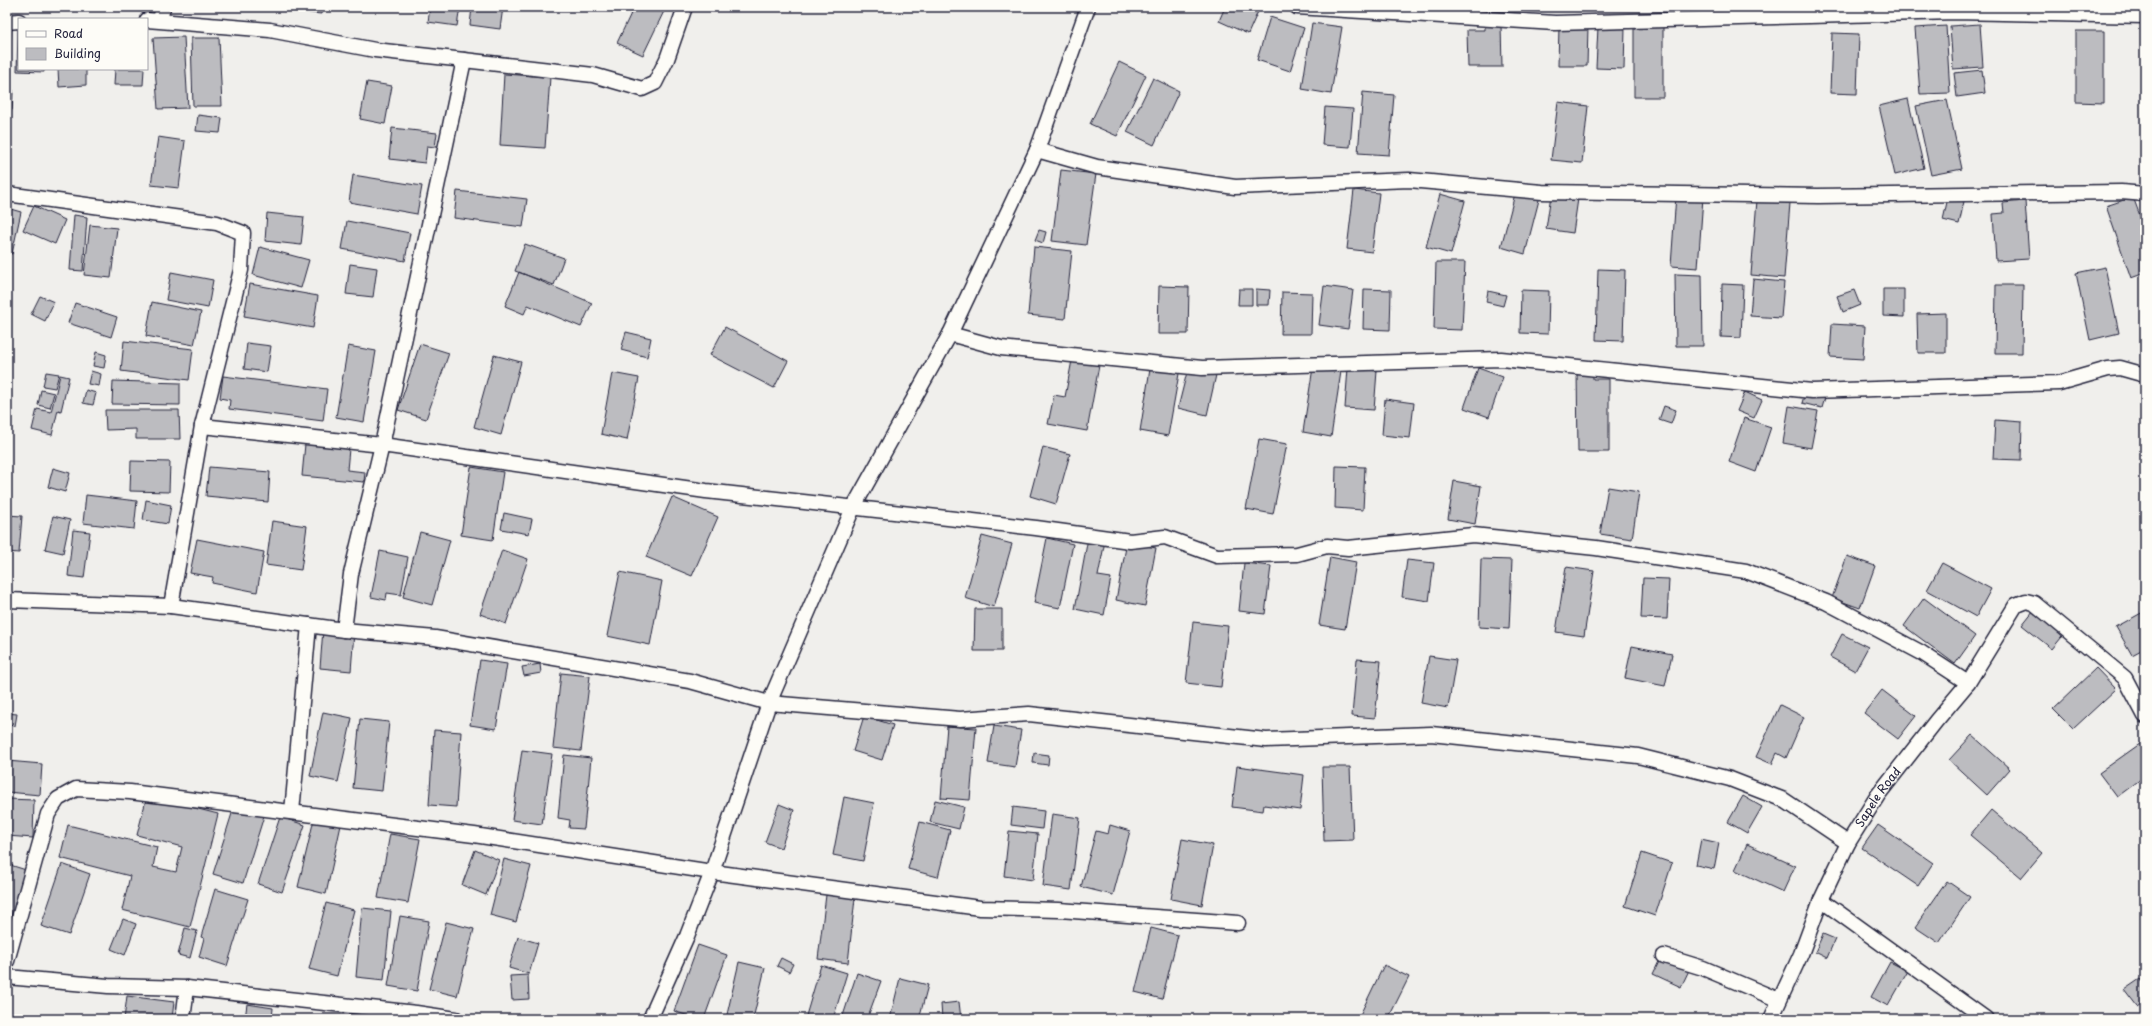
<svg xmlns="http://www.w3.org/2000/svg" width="2152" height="1026" font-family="'Playpen Sans',sans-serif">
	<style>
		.building { fill: #bcbcc0; stroke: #22223b }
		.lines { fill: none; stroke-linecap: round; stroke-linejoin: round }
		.minor-casing { stroke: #22223b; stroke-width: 17 }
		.minor { stroke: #fdfcf7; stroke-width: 14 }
		.labels { text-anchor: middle; stroke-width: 4; stroke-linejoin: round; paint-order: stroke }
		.street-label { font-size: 12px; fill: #22223b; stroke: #fdfcf7 }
	</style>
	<rect width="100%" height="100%" fill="#f0efec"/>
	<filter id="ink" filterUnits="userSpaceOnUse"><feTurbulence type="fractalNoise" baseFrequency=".025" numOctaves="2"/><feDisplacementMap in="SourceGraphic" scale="8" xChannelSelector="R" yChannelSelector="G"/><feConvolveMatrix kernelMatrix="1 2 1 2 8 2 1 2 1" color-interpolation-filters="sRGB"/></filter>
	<g filter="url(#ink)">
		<!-- building -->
		<path class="building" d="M295,7h27l-1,7 -26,-3z
			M430,7h30l-3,19 -29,-4z
			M472,7h31l-3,22 -30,-4z
			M634,7h32l-23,48 -26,-12z
			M1225,7h35l-12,27 -29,-13z
			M1270,17l34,11 -14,43 -33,-11z
			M7,19l5,1 -4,53h-1z
			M1312,23l30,4 -11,67 -29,-5z
			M1663,24v73h-29v-72z
			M1980,24l3,43 -30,2 -3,-43z
			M1485,25h16l1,42h-34l-1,-37h18z
			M1559,26h29l-1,40h-29z
			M1946,26l4,67 -30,1 -5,-66z
			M1598,27l27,1 -1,41 -28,-1z
			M18,28l1,41h25v3l-27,-1z
			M2076,31h28v72l-28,-1z
			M1832,33l27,1 -2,60 -27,-1z
			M184,37l4,71 -30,1 -5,-71z
			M191,38h28l3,68h-29z
			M1119,62l27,13 -29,61 -27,-12z
			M58,69h28v16l-27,2z
			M115,69h29l-1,16h-29z
			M1982,70l3,23 -28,4 -3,-24z
			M504,74l46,3 -5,71 -45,-3z
			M1153,78l26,13 -25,54 -27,-13z
			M367,82l25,4 -7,38 -25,-5z
			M7,90h6l-1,20h-5z
			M1363,92l31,3 -5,60 -31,-2z
			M1908,99l16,69 -29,7 -16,-69z
			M1947,100l15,69 -31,6 -15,-69z
			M1558,102l30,4 -6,57 -31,-3z
			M1325,107l28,2 -3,38 -28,-2z
			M198,115l24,3 -2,15 -24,-2z
			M392,128l45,5 -2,14 -8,-1 -2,17 -36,-4z
			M158,137l27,4 -6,47 -28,-3z
			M1061,170l35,4 -10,71 -34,-4z
			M353,175l69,11 -5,28 -68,-12z
			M1552,188l27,4 -6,41 -27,-4z
			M1354,190l25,3 -7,59 -25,-3z
			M1516,190l24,6 -15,58 -24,-7z
			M457,191l70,8 -4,28 -69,-9z
			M1949,193l16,4 -6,27 -16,-4z
			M1440,194l25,7 -14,53 -25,-7z
			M1676,195l27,2 -5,71 -27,-2z
			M2133,197l12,32v44l-14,5 -25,-72z
			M1757,200l33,3 -6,75 -33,-3z
			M2025,201l4,58 -33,2 -3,-47 11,-1 -1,-10z
			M34,206l31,14 -10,24 -32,-14z
			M7,208l14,4 -9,42 -5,-1z
			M267,213l37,4 -3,28 -36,-4z
			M74,215l13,2 -4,54 -13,-1z
			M347,221l63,12 -5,28 -63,-12z
			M90,225l27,3 -6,50 -27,-3z
			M1039,230l7,2 -3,11 -8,-3z
			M525,244l39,14 -10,27 -39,-14z
			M260,247l49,13 -8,28 -48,-13z
			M1034,247l38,4 -7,68 -37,-4z
			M1436,262h29l-3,68 -28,-1z
			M350,264l27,4 -4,29 -27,-3z
			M2105,267l14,66 -29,7 -14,-67z
			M1598,269l27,1 -2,71 -27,-1z
			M171,272l42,8 -5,28 -42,-8z
			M519,272l73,31 -11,24 -53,-22 -4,9 -19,-8z
			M1675,274l27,1 1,71h-27z
			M1753,279l31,3 -3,36 -31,-2z
			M250,284l68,12 -5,32 -69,-12z
			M1722,284l21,1 -2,53 -20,-1z
			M1996,285h27l-1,68h-27z
			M1159,286l30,1 -1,47h-30z
			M1324,286l29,4 -5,39 -29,-4z
			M1239,289h13v16h-14z
			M1256,289l14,1 -1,15h-13z
			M1364,289l27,1 -1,40 -27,-1z
			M1883,289h21v28l-21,-1z
			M1521,290l28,1 -1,43 -28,-1z
			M1854,290l6,15 -17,7 -6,-16z
			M1488,291l18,4 -3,11 -17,-4z
			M1282,292l30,1 -1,41h-30z
			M40,296l14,6 -9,19 -14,-7z
			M152,302l49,10 -7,33 -48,-9z
			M75,303l42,14 -6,20 -43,-14z
			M1946,313v40h-28l-1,-39z
			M1832,324l33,2 -2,33 -33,-2z
			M725,327l63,34 -14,27 -64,-33z
			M626,332l25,6 -4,19 -26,-7z
			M124,341l69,8 -4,31 -68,-9z
			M247,343l24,3 -4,26 -23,-3z
			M420,344l29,9 -23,66 -28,-9z
			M348,346l28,5 -12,71 -28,-5z
			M96,352l10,3 -2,13 -11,-2z
			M494,355l27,7 -20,73 -27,-8z
			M1073,355l27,5 -13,71 -39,-7 6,-29 11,2z
			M1314,361l28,4 -11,72 -28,-5z
			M1151,363l29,5 -12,68 -28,-5z
			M1188,368l28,7 -9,40 -29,-7z
			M1348,368l29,3 -3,39 -29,-2z
			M1478,368l25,9 -14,40 -25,-9z
			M1577,370h16v9h16v73h-31z
			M91,371l10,3 -2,12 -11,-2z
			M46,372l13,2 -4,14 -12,-2z
			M612,373l27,5 -12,62 -26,-6z
			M60,375l9,2 -8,34 -3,-1 -6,25 -20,-5 5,-21 14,3z
			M223,376l104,13 -4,32 -94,-12 1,-9 -10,-2z
			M113,381l67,2v22l-68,-1z
			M1806,389l20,5 -4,14 -20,-5z
			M41,390l13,3 -4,15 -12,-3z
			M86,390l10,3 -3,12 -10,-2z
			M1745,392l17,8 -8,18 -17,-7z
			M1385,399l29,4 -4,35 -28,-3z
			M1664,406l12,4 -5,14 -12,-4z
			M1789,406l29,5 -7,37 -28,-5z
			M105,410h74l1,29h-44v-10l-30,1z
			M1744,418l27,9 -15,45 -27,-10z
			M1995,420l27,2 -1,38 -28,-1z
			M1259,439l28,5 -14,70 -27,-5z
			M305,444l44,5 -2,21 18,2 -1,10 -62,-6z
			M1043,447l27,7 -14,50 -26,-8z
			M131,461l39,1 -1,30 -39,-1z
			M1336,466l29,1 -2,43 -28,-2z
			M209,467l61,5 -2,30 -62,-6z
			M471,467l32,5 -10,68 -32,-5z
			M53,468l17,5 -5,19 -17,-5z
			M1454,481l27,5 -6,38 -27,-5z
			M1608,487l31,5 -7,47 -32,-5z
			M86,495l51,6 -3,28 -51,-6z
			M672,497l46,20 -26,59 -46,-19z
			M146,500l25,5 -3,19 -25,-4z
			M504,513l28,6 -3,15 -28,-5z
			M7,515l15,1 -3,37 -12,-1z
			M53,516l17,4 -7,33 -18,-4z
			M272,521l35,5 -6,44 -35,-5z
			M73,530l17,2 -6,46 -16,-2z
			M420,532l30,8 -18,65 -29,-8z
			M982,536l30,8 -18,63 -29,-9z
			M1047,538l26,6 -13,64 -26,-5z
			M1088,538l17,3 -7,35 13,2 -7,37 -29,-6z
			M197,539l67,13 -7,40 -45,-9 1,-6 -23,-4z
			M1127,542l29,6 -11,58 -29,-6z
			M502,550l26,9 -22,65 -26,-10z
			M380,551l28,6 -7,38 -14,-2 -1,7 -15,-3z
			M1847,556l28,10 -15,42 -28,-10z
			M1330,557l26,5 -11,67 -26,-4z
			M1481,559l31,1 -3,69 -30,-2z
			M1407,560l27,3 -5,38 -27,-4z
			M1244,563l27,3 -6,48 -26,-3z
			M1942,563l49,26 -15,28 -49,-27z
			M1566,567l28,4 -10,65 -28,-4z
			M620,572l42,9 -12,64 -43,-9z
			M1643,578l26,1 -2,40 -26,-1z
			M1924,598l51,38 -20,28 -51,-38z
			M2041,601l30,25 -19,23 -30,-24z
			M975,609h27v42h-28z
			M2145,611v37l-13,7 -16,-28z
			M1193,622l35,4 -7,61 -35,-4z
			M323,629l31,3 -3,39 -31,-3z
			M1842,634l26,13 -13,24 -25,-14z
			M1632,646l40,8 -7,32 -40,-8z
			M1429,656l27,4 -8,48 -27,-5z
			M1357,659l24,2 -6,57 -23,-2z
			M480,660l27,4 -11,65 -26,-4z
			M540,664l1,9 -17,3 -2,-9z
			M2096,668l20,21 -43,40 -20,-20z
			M561,673l29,3 -9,75 -28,-3z
			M1882,690l34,26 -18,23 -34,-26z
			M1780,705l24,12 -18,41 -9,-5 -5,11 -16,-7z
			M323,712l29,6 -14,64 -28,-6z
			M7,713l10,1 -2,12 -8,-1z
			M864,716l29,9 -11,35 -29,-9z
			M360,719l29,3 -7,69 -29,-3z
			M947,726l29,2 -6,72 -29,-2z
			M994,726l27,4 -6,37 -27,-4z
			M434,730l27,2 -5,75 -27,-2z
			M1972,735l38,34 -23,26 -38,-35z
			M2144,741l1,35 -28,21 -18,-24z
			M522,750l30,4 -10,70 -30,-4z
			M1034,753l15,2 -1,10 -15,-2z
			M564,755l27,3 -7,71 -15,-1 1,-8 -12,-2z
			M7,761l35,3 -2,31 -33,-3z
			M1237,766l67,9 -4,35 -36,-5 -1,6 -31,-4z
			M1322,767h28l3,73 -29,1z
			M147,796l71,18 -28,113 -68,-17 8,-34 -70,-18 8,-33 89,22 -4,20 23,5 6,-25 -45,-12z
			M1743,796l19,11 -15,26 -19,-11z
			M844,797l30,6 -11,58 -30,-6z
			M7,799l27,1 -1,38 -26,-2z
			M935,800l29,7 -5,22 -29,-7z
			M779,804l15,6 -13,38 -16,-6z
			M234,807l30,9 -21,67 -30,-9z
			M1013,807l31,4 -2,18 -31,-4z
			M1991,810l51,43 -21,25 -51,-43z
			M1052,814l28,4 -9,72 -28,-4z
			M280,817l25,8 -23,67 -24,-8z
			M314,819l27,6 -15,69 -28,-7z
			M920,822l30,8 -12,47 -30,-8z
			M1110,825l20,6 -17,64 -32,-8 15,-56 12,3z
			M1878,825l55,38 -15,23 -56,-38z
			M1009,831l29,3 -5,46 -29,-4z
			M390,834l30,5 -12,64 -30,-5z
			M1182,839l31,6 -11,60 -31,-6z
			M1701,839l18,4 -5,26 -18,-4z
			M1747,844l48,22 -12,26 -48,-22z
			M475,850l24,10 -13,35 -24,-10z
			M1642,853l30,10 -17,53 -30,-10z
			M504,859l27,7 -15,56 -26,-7z
			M7,864l19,6 -19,64z
			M62,864l28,10 -21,61 -28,-9z
			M1947,881l23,16 -31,46 -24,-16z
			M215,889l33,10 -21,67 -28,-9 5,-19 -3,-1z
			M826,895l29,3 -7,65 -30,-4z
			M326,903l28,7 -17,66 -28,-7z
			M362,908l29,3 -7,69 -28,-3z
			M400,916l29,5 -12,70 -29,-5z
			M123,919l13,5 -11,31 -14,-6z
			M446,922l28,7 -17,67 -28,-7z
			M185,928l12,3 -7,27 -12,-3z
			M1151,928l27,7 -16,64 -27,-7z
			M1823,934l12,5 -8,19 -12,-6z
			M518,937l20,6 -9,31 -20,-6z
			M698,945l29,10 -23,64h-7l-23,-8z
			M1664,951l28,13 -11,23 -28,-13z
			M781,958l12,6 -4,8 -12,-6z
			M739,962l26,6 -12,51h-27z
			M1890,962l18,9 -20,35 -17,-9z
			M821,965l26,8 -14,46h-28z
			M1384,965l25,12 -21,42h-30z
			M857,973l24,8 -14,38h-25z
			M528,975l1,24 -17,1 -2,-24z
			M900,978l28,7 -9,34h-29z
			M2140,979l5,6v16l-8,6 -13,-17z
			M127,996l47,6 -2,17h-48z
			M959,1002l2,17h-19l-1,-15z
			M247,1004l26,4 -1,11h-27z"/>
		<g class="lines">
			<!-- minor casing -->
			<g class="minor-casing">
				<g id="minor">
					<path d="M1297,7l258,16 400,-11 190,4"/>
					<path d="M147,20l123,10 105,20 89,10 -82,385 -31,129 -7,56"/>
					<path d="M160,20l3,-13"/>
					<path d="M7,22l12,-1"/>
					<path d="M464,60l129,15 49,14 13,-6 12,-24 18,-52"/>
					<path d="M1037,150l60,17 138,20 174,-7 133,12 276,4 303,-4 24,2"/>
					<path d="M7,194l210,29 26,10 -2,37 -39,156 -31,180"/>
					<path d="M950,334l51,14 201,20 299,-9 311,32 247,-8 49,-14 12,-1 25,7"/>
					<path d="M202,426l180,19 324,46 330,37 94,13 35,-4 52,19 80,-2 30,-8 21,2 125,-13 123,13 150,23 80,31 96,51 46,30"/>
					<path d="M7,600l164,6 173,24 91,8 255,43 79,22 191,16 69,-5 237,26 165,-6 207,22 92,23 54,21 64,43"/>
					<path d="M292,812l17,-187"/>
					<path d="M1821,900l165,119"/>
					<path d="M1664,956l39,12 76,32"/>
					<path d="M7,961l41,-147 10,-15 18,-10 54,3 344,43 238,37 268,36 79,2 179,13"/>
					<path d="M7,977l101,9 79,2 229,25 40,6"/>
					<path d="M183,1019l4,-31"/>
					<path d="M650,1019l37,-83 25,-64 57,-169 84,-195 97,-174 87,-184 51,-143"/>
					<path id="s1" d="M1771,1019l30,-65 20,-54 27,-57 30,-48 58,-74 32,-38 48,-78 10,-4 8,2 91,75 20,38"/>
				</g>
			</g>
			<!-- minor -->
			<use href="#minor" class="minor"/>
		</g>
	</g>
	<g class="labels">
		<!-- street labels -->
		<g class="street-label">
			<text dy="4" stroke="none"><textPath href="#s1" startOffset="247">Sapele Road</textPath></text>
		</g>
	</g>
	<!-- margin -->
	<rect width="2152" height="1026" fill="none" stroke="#fdfcf7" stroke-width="24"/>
	<rect x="12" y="12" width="2128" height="1002" fill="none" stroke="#22223b" stroke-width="1.5" filter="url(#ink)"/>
	<!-- legend -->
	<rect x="18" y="18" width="130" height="52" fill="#fdfcf7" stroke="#a5a5ac"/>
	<rect x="26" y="31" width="20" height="6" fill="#fdfcf7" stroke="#a5a5ac"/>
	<text x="54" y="38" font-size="12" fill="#22223b">Road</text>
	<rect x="26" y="48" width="20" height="12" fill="#bcbcc0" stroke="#a5a5ac"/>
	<text x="54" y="58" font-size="12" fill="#22223b">Building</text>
</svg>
